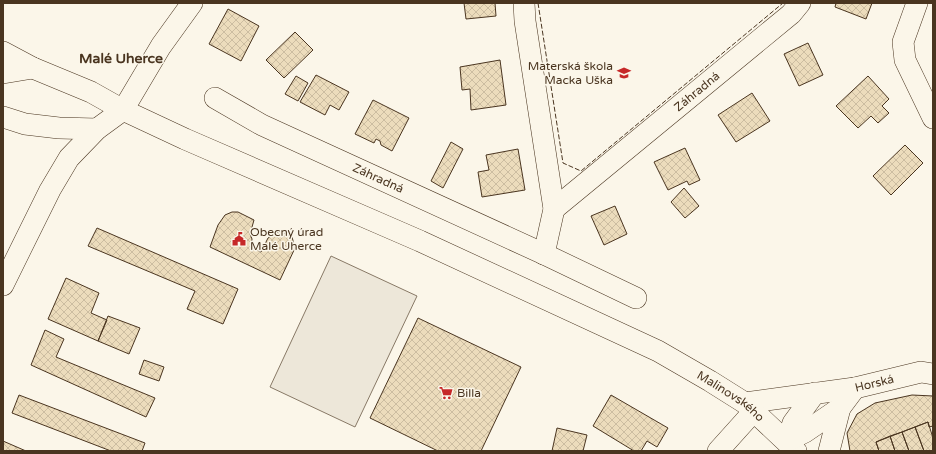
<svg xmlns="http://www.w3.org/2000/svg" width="936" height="454" font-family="'Varela Round',sans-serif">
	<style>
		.parking { fill: #ede7d9; stroke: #887966 }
		.building { fill: url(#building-cross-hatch); stroke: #4a3520 }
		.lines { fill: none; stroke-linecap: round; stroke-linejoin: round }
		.minor-casing { stroke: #4a3520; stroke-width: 22 }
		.minor { stroke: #fbf6e9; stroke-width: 21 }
		.fence { stroke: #4a3520; stroke-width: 1; stroke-dasharray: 5 2; stroke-linecap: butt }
		.labels { text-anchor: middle; stroke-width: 3; stroke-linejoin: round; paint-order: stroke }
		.poi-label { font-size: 12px; fill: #4a3520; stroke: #fbf6e9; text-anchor: start }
		.street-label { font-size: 12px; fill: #4a3520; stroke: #fbf6e9 }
		.quarter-label { font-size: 14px; font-weight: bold; fill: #4a3520; stroke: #fbf6e9 }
	</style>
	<defs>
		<pattern id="building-cross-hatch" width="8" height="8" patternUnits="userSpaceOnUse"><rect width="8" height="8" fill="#ecdcbc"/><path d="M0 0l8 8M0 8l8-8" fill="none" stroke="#ccbda1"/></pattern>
	</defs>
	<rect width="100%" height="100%" fill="#fbf6e9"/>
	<!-- parking -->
	<path class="parking" d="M331,256l86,40 -62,131 -85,-40z"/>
	<!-- building -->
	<path class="building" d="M464,3h31l1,13 -30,3z
		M836,3h36l-6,16 -31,-12z
		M228,9l31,17 -18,35 -32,-17z
		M295,32l18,18 -29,28 -18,-18z
		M808,43l15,32 -24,11 -15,-32z
		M500,60l6,45 -35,5 -1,-21 -8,1 -2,-23z
		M316,75l33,17 -10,18 -9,-5 -5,10 -25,-13z
		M296,76l12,7 -10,18 -13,-7z
		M868,76l21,23 -7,7 7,7 -11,10 -7,-7 -13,12 -22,-22z
		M752,93l18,28 -34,21 -18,-27z
		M373,100l36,18 -17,33 -11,-6 -1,-4 -4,-2 -2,4 -19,-9z
		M451,142l12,7 -20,39 -12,-7z
		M905,145l18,18 -32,32 -18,-19z
		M685,148l15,32 -11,5 -2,-4 -19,9 -14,-28z
		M518,149l7,41 -43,7 -4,-25 11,-2 -3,-15z
		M684,188l15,18 -14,12 -14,-16z
		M615,206l12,28 -23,11 -13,-29z
		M232,212h6l16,8 -4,14 2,5 -1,8 10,5 7,-14 12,-7 12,6 3,11 -15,32 -70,-33 8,-22 7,-10z
		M97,228l141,61 -15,35 -36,-15 8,-18 -107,-45z
		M66,278l33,15 -8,20 16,7 -9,21 -50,-22z
		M108,316l32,12 -11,26 -31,-13z
		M418,318l103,49 -40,84h-43l-68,-33z
		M45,330l19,9 -8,18 99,41 -9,19 -115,-52z
		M144,360l20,7 -5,14 -20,-7z
		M19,395l126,48 -3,8h-31l-99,-38z
		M611,395l57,33 -11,19 -10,-6 -6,10h-7l-41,-25z
		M912,395l21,1v30l-4,1 -1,-5 -52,20 3,9h-29l-3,-18 10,-19 18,-11z
		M928,422l5,16v13h-9l-9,-24z
		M915,427l9,24h-15l-7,-19z
		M557,428l30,7 -4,16h-31z
		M902,432l7,19h-14l-5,-15z
		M890,436l5,15h-16l-3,-9z
		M3,441l23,10h-23z"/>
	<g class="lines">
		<!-- minor casing -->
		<g class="minor-casing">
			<g id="minor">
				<path d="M524,3l1,18 29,188 -10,45"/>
				<path d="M917,3l-14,39 2,18 28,58"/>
				<path id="s1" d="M3,52l30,16 58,24 32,18 62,29 235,102 238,110 52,30 35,22 51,48"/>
				<path d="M3,73l30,-5"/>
				<path id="s2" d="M215,98l47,27 282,129 92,44"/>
				<path d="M3,117l22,7 34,4 38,1"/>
				<path id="s3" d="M554,209l237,-195 9,-11"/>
				<path d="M3,285l47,-95 19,-32 28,-29 26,-19 38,-64 31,-43"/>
				<path id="s4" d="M745,403l110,-15 66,-16 12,2"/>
				<path d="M787,441l18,-9 35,-24 15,-20"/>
				<path d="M787,441l6,-18 22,-30"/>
				<path d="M718,451l36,-40"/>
				<path d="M829,451l11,-43"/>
			</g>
		</g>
		<!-- minor -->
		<use href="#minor" class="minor"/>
		<!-- fence -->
		<path class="fence" d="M538,3l25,160 18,8 202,-168"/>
	</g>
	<!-- icons -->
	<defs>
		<g id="school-bare" transform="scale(1.08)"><path d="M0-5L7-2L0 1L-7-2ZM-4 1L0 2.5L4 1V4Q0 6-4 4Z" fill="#c62828" stroke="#fbf6e9" stroke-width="2.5" paint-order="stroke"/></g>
		<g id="civic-bare" transform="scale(1.08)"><path d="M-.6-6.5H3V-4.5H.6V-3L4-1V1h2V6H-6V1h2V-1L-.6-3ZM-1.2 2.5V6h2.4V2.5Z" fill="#c62828" stroke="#fbf6e9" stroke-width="2.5" paint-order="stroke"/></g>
		<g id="supermarket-bare" transform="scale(1.08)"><path d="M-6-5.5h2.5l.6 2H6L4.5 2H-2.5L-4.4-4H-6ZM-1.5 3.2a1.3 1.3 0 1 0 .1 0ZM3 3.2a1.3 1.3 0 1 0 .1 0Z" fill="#c62828" stroke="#fbf6e9" stroke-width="2.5" paint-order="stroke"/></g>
	</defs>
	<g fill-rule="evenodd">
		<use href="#school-bare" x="624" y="73"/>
		<use href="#civic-bare" x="239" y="239"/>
		<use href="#supermarket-bare" x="446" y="393"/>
	</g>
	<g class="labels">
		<!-- poi labels -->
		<g class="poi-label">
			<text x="613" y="70" text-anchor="end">Materská škola<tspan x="613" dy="14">Macka Uška</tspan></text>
			<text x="250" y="236">Obecný úrad<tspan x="250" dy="14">Malé Uherce</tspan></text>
			<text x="457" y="397">Billa</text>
		</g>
		<!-- street labels -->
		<g class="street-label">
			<text dy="4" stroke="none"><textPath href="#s3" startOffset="185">Záhradná</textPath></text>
			<text dy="4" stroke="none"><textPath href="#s2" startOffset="182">Záhradná</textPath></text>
			<text dy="4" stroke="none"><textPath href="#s4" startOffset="131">Horská</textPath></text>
			<text dy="4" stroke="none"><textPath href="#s1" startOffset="806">Malinovského</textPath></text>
		</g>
		<!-- quarter labels -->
		<g class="quarter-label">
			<text x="121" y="63">Malé Uherce</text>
		</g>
	</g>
	<!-- border -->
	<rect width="936" height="454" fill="none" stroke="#4a3520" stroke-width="8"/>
</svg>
